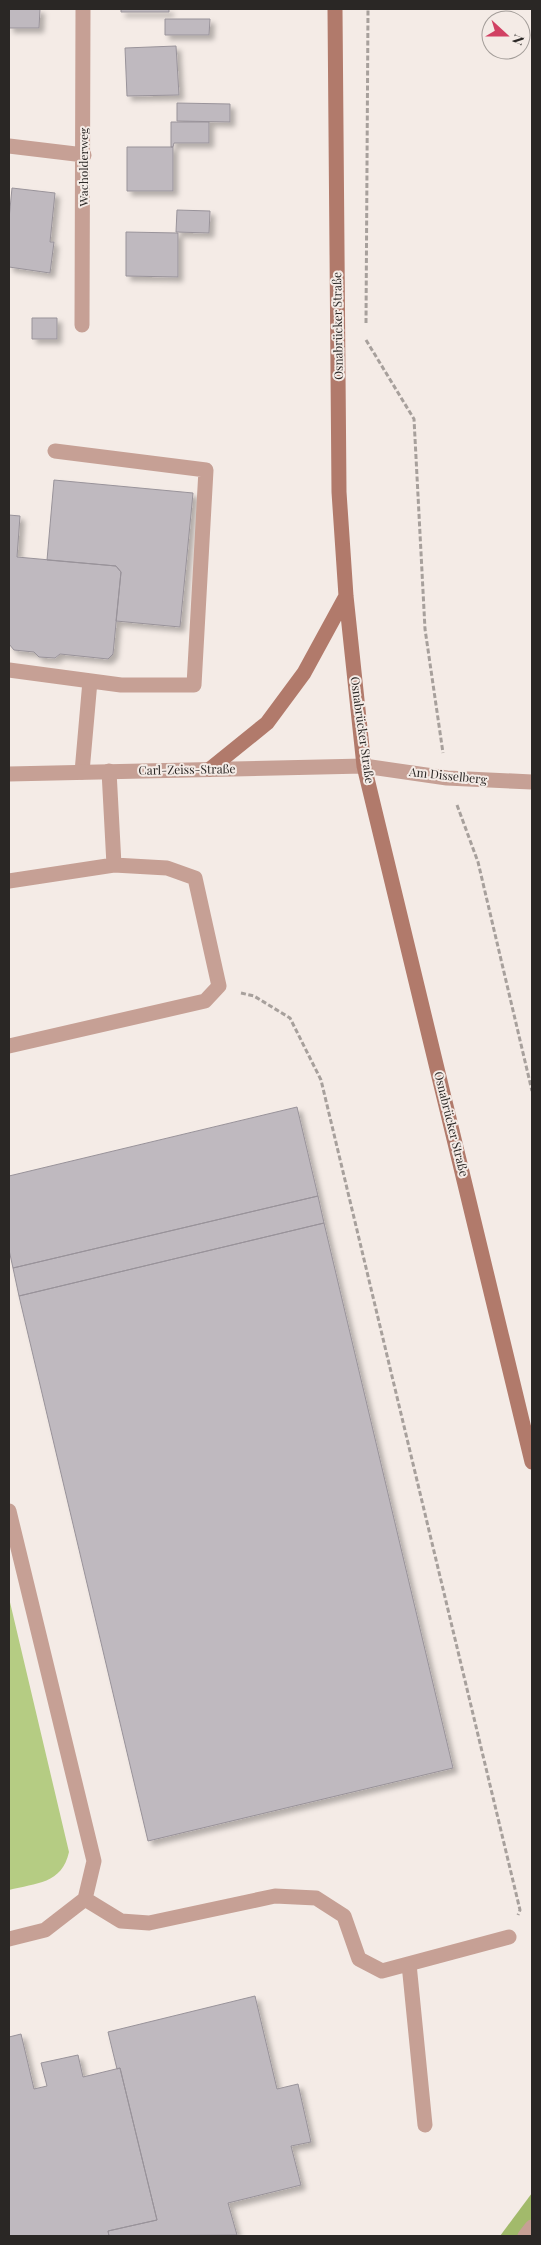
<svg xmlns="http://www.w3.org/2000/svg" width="541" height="2245" font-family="'Playfair Display',serif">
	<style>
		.green { fill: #b5cc83 }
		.forest { fill: #a2ba6b }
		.building { fill: #bfb9bf; stroke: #99939a; filter: url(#shadow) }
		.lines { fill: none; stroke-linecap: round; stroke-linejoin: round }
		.path { stroke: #a7a09c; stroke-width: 3; stroke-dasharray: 5 2.5; stroke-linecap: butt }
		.lane { stroke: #c6a095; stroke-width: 15 }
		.street { stroke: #c6a095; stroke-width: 15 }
		.secondary { stroke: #b17a6b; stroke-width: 15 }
		.labels { text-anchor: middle; stroke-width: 4; stroke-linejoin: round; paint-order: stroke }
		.street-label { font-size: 12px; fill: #2a2725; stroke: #f4ebe6 }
	</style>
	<defs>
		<filter id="shadow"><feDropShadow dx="4.5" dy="4.5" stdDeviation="2.5" flood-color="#0004"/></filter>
	</defs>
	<rect width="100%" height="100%" fill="#f4ebe6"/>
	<!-- green -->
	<path class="green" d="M9,1598l60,254c-7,32 -33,31 -60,38z"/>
	<!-- forest -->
	<path class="forest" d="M532,2193v43h-32z"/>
	<!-- building -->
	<path class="building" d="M9,9h31l-1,19h-30z
		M121,9h48v3h-48z
		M165,19h45l-1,16h-44z
		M176,46l3,49 -52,1 -2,-48z
		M177,103l53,1v18l-53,-1z
		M171,122h38v21h-35l-1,4h-2z
		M127,147h46v44h-46z
		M12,188l43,5 -5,49h4l-4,31 -41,-6v-48z
		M177,210l33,1 -1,22 -33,-1z
		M126,232l52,1v44l-52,-1z
		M32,318h25v21h-25z
		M54,480l139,13 -13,134 -64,-6 5,-49 -5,-6 -69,-6z
		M9,515l11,1 -3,41 99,9 5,6 -8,82 -5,5 -48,-5 -5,4 -16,-1 -5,-5 -20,-2 -5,-6z
		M297,1107l21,89 -305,72 -4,-18v-74z
		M318,1196l6,27 -305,73 -6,-28z
		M324,1223l129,545 -305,73 -129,-545z
		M255,1996l22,93 21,-5 13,58 -20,4 10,39 -73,18 9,32 -128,1 -1,-5 49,-11 -37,-152 -3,1 -9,-37z
		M21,2034l13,55 13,-3 -6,-23 37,-8 5,22 37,-9 37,152 -49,11 1,5h-100v-199z"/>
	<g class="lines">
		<!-- path -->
		<path class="path" d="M366,323l2,-314
			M366,340l48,79 11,210 18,124
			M457,805l21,57 54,229
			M241,993l13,3 36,22 31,62 199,830 -2,5"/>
		<!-- lane -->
		<path class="lane" d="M9,670l112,15h73l12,-215 -151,-19
			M82,772l8,-91
			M9,881l105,-16
			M9,1046l196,-45 14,-15 -24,-108 -28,-10 -53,-3 -5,-94
			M9,1511l85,350 -9,38 -40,31 -36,9
			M85,1899l36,22 28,2 126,-27 41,2 28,18 15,43 23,12 127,-34
			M409,1964l16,161"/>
		<!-- street -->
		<path class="street" d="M9,146l75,9
			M82,325l1,-316
			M9,774l355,-8 83,12 85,4
			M525,2236l7,-9"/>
		<!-- secondary -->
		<path class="secondary" d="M335,9l4,483 7,104 18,170 168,696
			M210,769l57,-46 37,-50 42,-77"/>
	</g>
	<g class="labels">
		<!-- street labels -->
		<g class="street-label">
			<text transform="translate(84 167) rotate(-90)" y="4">Wacholderweg</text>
			<text transform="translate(338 326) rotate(-91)" y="4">Osnabrücker Straße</text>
			<text transform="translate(362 730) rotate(82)" y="4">Osnabrücker Straße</text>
			<text transform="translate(187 770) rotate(-1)" y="4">Carl-Zeiss-Straße</text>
			<text transform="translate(448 776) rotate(6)" y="4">Am Disselberg</text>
			<text transform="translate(451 1124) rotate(76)" y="4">Osnabrücker Straße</text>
		</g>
	</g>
	<!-- border -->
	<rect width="541" height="2245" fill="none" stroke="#2a2725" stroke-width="20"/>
	<!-- north arrow -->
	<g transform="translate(506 35) rotate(111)"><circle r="24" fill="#f4ebe6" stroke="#a39d99"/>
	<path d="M0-4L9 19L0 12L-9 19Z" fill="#d14163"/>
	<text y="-8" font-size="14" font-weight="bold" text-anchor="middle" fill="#2a2725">N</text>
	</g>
</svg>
